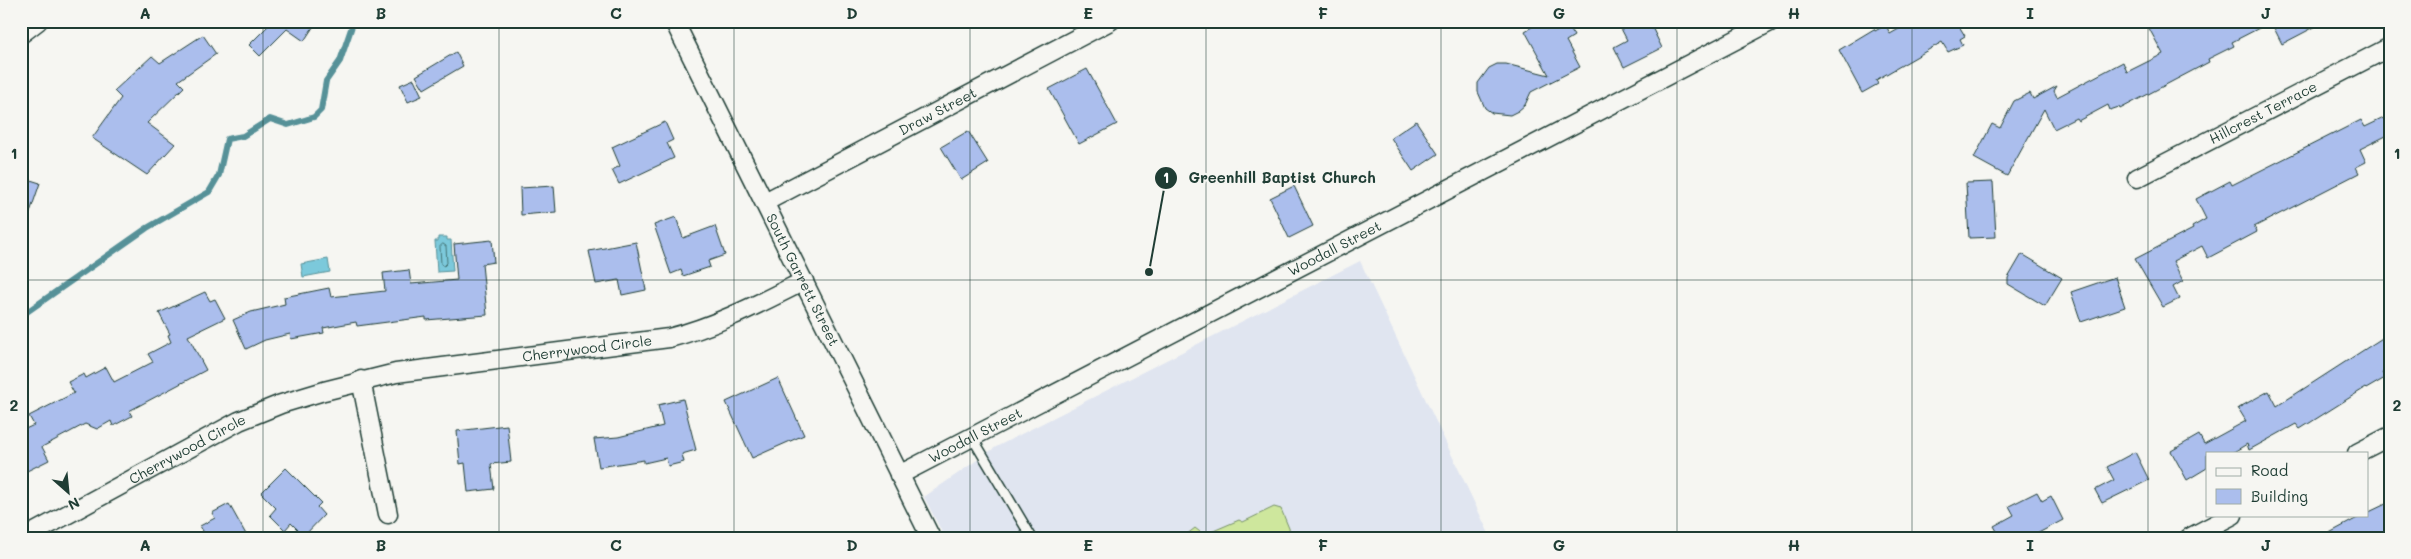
<svg xmlns="http://www.w3.org/2000/svg" width="2411" height="559" font-family="Mali,sans-serif">
	<style>
		.built { fill: #e0e5f0 }
		.green { fill: #cee79d; stroke: #769268 }
		.water { fill: #7cc9db; stroke: #579198 }
		.lines { fill: none; stroke-linecap: round; stroke-linejoin: round }
		.shore { stroke: #447577; stroke-width: 1 }
		.stream { stroke: #579198; stroke-width: 6 }
		.building { fill: #abbeed; stroke: #1f3d34 }
		.service-casing { stroke: #1f3d34; stroke-width: 12 }
		.minor-casing { stroke: #1f3d34; stroke-width: 21 }
		.service { stroke: #f6f6f2; stroke-width: 9 }
		.minor { stroke: #f6f6f2; stroke-width: 18 }
		.grid { fill: none; stroke: #1f3d34; stroke-width: 1; stroke-opacity: 0.55 }
		.labels { text-anchor: middle; stroke-width: 4.5; stroke-linejoin: round; paint-order: stroke }
		.street-label { font-size: 14px; fill: #1f3d34; stroke: #f6f6f2 }
		.leader { fill: none; stroke: #1f3d34; stroke-width: 2 }
		.callout-dot { fill: #1f3d34; stroke: #f6f6f2; stroke-width: 2 }
		.mark-label { font-size: 15px; text-anchor: middle; font-weight: bold; fill: #fff }
		.callout-label { font-size: 15px; text-anchor: middle; font-weight: bold; fill: #1f3d34; stroke: #f6f6f2; stroke-width: 4.5; stroke-linejoin: round; paint-order: stroke }
		.neatline { fill: none; stroke: #1f3d34; stroke-width: 2 }
		.grid-label { font-size: 16px; text-anchor: middle; font-weight: bold; fill: #1f3d34 }
	</style>
	<rect width="100%" height="100%" fill="#f6f6f2"/>
	<filter id="ink" filterUnits="userSpaceOnUse"><feTurbulence type="fractalNoise" baseFrequency=".02" numOctaves="2"/><feDisplacementMap in="SourceGraphic" scale="10" xChannelSelector="R" yChannelSelector="G"/><feConvolveMatrix kernelMatrix="1 2 1 2 8 2 1 2 1" color-interpolation-filters="sRGB"/></filter>
	<g filter="url(#ink)">
		<!-- built -->
		<path class="built" d="M1360,261l131,277h-546l-21,-41 72,-50z"/>
		<!-- green -->
		<path class="green" d="M1274,507l7,2 12,29h-111l13,-10 9,7 35,-15 4,2z"/>
		<!-- water -->
		<path class="water" d="M438,237h9v3h4l2,31 -16,1 -2,-31h3z
			M328,259l2,13 -27,5 -2,-13z"/>
		<g class="lines">
			<!-- shore -->
			<path class="shore" d="M443,244l3,2 1,17 -3,3 -3,-2 -1,-17z"/>
			<!-- stream -->
			<path class="stream" d="M21,316l126,-88 62,-36 10,-17 8,-36 16,-3 27,-17 18,6 26,-8 7,-7 5,-29 14,-20 12,-35 5,-5"/>
		</g>
		<!-- building -->
		<path class="building" d="M273,21h44l-13,20 -17,-12 -27,27 -11,-11z
			M1542,21h24l8,15 -8,5 14,26 -49,25 -6,13 -7,6 -8,4 -18,-2 -7,-5 -7,-16v-9l11,-15 8,-4h9l43,11 -24,-44z
			M1617,21h32l13,27 -38,19 -10,-20 13,-7z
			M1913,21h43l9,15 -5,3 3,6 -15,7 -6,-10 -66,38 2,4 -16,9 -23,-43 35,-21 1,2 11,-6 4,9z
			M2145,21h181l-44,23 -11,-22 -39,20 2,4 -26,13 1,3 -89,47 -1,-2 -9,3 -2,-5 -30,16 -2,-3 -22,11 -10,-20 -37,67 -33,-18 18,-34 8,4 14,-27 16,-8 3,6 24,-13 -3,5 3,6 66,-35 4,10 36,-18z
			M203,35l13,19 -38,27 6,6 -37,36 28,21 -28,31 -55,-37 29,-40 -7,-7 38,-35 8,7z
			M456,52l7,14 -39,23 -8,-13z
			M1087,69l30,55 -38,20 -30,-55z
			M414,79l8,17 -14,6 -8,-17z
			M2390,115v19l-30,15 6,13 -10,5 3,6 -105,54 3,5 -49,26 -6,-12 -29,15 10,20 -10,6 6,12 -16,8 -28,-48 58,-30 -1,-2 14,-8 -10,-20 34,-18 2,4 129,-65 4,7z
			M1416,121l22,33 -25,17 -22,-33z
			M665,122l8,18 -6,3 7,15 -55,26 -7,-14 8,-4 -8,-19z
			M968,131l20,32 -27,17 -20,-33z
			M21,177l19,6 -16,47 -3,-1z
			M1993,182l3,55 -27,1 -3,-55z
			M554,186l2,26 -35,3 -1,-27z
			M1294,186l19,40 -24,12 -19,-40z
			M676,217l7,21 32,-12 10,29 -17,6 2,6 -27,9 -2,-6 -10,4 -17,-49z
			M492,240l2,22 -12,2 5,51 -61,5v-3l-69,9 -1,-4 -33,6 1,5 -33,6 -1,-5 -25,6 -19,9 -13,-29 18,-8 34,-8 -1,-7 45,-9 2,9 54,-6 -2,-18 26,-3 2,14 46,-4 -3,-36z
			M636,242l10,48 -24,5 -3,-15 -23,4 -7,-33z
			M2022,254l40,24 -17,28 -37,-22v-6z
			M2115,277l10,30 -44,15 -10,-30z
			M205,292l5,9 5,-2 10,19 -37,18 18,34 -77,41 3,5 -19,10 -2,-5 -14,8 -12,-5 -43,23 7,13 -28,14v-43l13,-6 -5,-9 45,-23 -6,-11 16,-8 2,4 20,-11 8,15 39,-20 -5,-8 23,-12 -3,-7 2,-1 -11,-21z
			M2390,333v35l-8,5 3,5 -19,11 -1,-1 -65,41 -4,-5 -47,26 -2,-6 -15,9h-25v15l-20,12 -16,-29 28,-16 5,9 42,-23 -8,-13 31,-17 8,15z
			M778,378l26,57 -52,23 -26,-56z
			M683,399l13,51 -14,4 2,8 -16,4 -2,-8 -22,5v-3l-45,7 -5,-28 24,-2 45,-11 -5,-21z
			M507,425l4,37 -20,2 3,25 -26,3 -3,-29 -5,1 -3,-33z
			M2135,452l14,28 -47,23 -7,-13 19,-10 -7,-13z
			M286,468l35,35 -4,4 7,8 -20,21 -13,-13 -6,7 -15,-15 6,-7 -15,-15z
			M2037,492l5,9 9,-5 12,24 -34,18h-28l-7,-12 20,-11 -5,-9z
			M2390,502v36h-70l43,-23h4v-2z
			M229,504l19,34h-41l-7,-12 15,-8 -3,-5z"/>
		<g class="lines">
			<!-- service casing -->
			<g class="service-casing">
				<path id="service" d="M972,437l60,101"/>
			</g>
			<!-- minor casing -->
			<g class="minor-casing">
				<g id="minor">
					<path id="s1" d="M674,21l257,517"/>
					<path d="M21,34l17,-13"/>
					<path id="s2" d="M2137,178l253,-131"/>
					<path id="s3" d="M765,202l345,-181"/>
					<path d="M361,380l27,134"/>
					<path d="M2357,453l33,-17"/>
					<path id="s4" d="M899,475l873,-454"/>
					<path id="s5" d="M24,538l215,-117 42,-17 43,-13 72,-18 273,-35c48,-12 91,-35 135,-57"/>
					<path d="M2189,538l44,-23"/>
				</g>
			</g>
			<!-- service -->
			<use href="#service" class="service"/>
			<!-- minor -->
			<use href="#minor" class="minor"/>
		</g>
	</g>
	<!-- grid -->
	<path class="grid" d="M263,21v517M499,21v517M734,21v517M970,21v517M1206,21v517M1441,21v517M1677,21v517M1912,21v517M2148,21v517M21,280h2369"/>
	<g class="labels">
		<!-- street labels -->
		<g class="street-label">
			<text dy="5" stroke="none"><textPath href="#s3" startOffset="195">Draw Street</textPath></text>
			<text dy="5" stroke="none"><textPath href="#s2" startOffset="142">Hillcrest Terrace</textPath></text>
			<text dy="5" stroke="none"><textPath href="#s4" startOffset="491">Woodall Street</textPath></text>
			<text dy="5" stroke="none"><textPath href="#s1" startOffset="289">South Garrett Street</textPath></text>
			<text dy="5" stroke="none"><textPath href="#s5" startOffset="602">Cherrywood Circle</textPath></text>
			<text dy="5" stroke="none"><textPath href="#s4" startOffset="86">Woodall Street</textPath></text>
			<text dy="5" stroke="none"><textPath href="#s5" startOffset="186">Cherrywood Circle</textPath></text>
		</g>
	</g>
	<!-- callouts -->
	<path class="leader" d="M1149 272L1166 178"/>
	<g class="callout-dot">
		<circle cx="1149" cy="272" r="5"/>
		<circle cx="1166" cy="178" r="12"/>
	</g>
	<g class="mark-label">
		<text x="1166" y="183">1</text>
	</g>
	<g class="callout-label">
		<text x="1282" y="183">Greenhill Baptist Church</text>
	</g>
	<!-- margin -->
	<rect width="2411" height="559" fill="none" stroke="#f6f6f2" stroke-width="55"/>
	<!-- legend -->
	<rect x="2206" y="452" width="162" height="65" fill="#f6f6f2" stroke="#a0aca6"/>
	<rect x="2216" y="468" width="25" height="8" fill="#f6f6f2" stroke="#a0aca6"/>
	<text x="2251" y="476" font-size="15" fill="#1f3d34">Road</text>
	<rect x="2216" y="489" width="25" height="15" fill="#abbeed" stroke="#a0aca6"/>
	<text x="2251" y="502" font-size="15" fill="#1f3d34">Building</text>
	<!-- north arrow -->
	<g transform="translate(68 492) rotate(153)" stroke="#f6f6f2" stroke-width="4" paint-order="stroke">
	<path d="M0-4L9 19L0 12L-9 19Z" fill="#1f3d34"/>
	<text y="-8" font-size="14" font-weight="bold" text-anchor="middle" fill="#1f3d34">N</text>
	</g>
	<rect x="28" y="28" width="2356" height="504" class="neatline"/>
	<g class="grid-label">
		<text x="145" y="19">A</text>
		<text x="381" y="19">B</text>
		<text x="616" y="19">C</text>
		<text x="852" y="19">D</text>
		<text x="1088" y="19">E</text>
		<text x="1323" y="19">F</text>
		<text x="1559" y="19">G</text>
		<text x="1794" y="19">H</text>
		<text x="2030" y="19">I</text>
		<text x="2266" y="19">J</text>
		<text x="14" y="159">1</text>
		<text x="2397" y="159">1</text>
		<text x="14" y="411">2</text>
		<text x="2397" y="411">2</text>
		<text x="145" y="551">A</text>
		<text x="381" y="551">B</text>
		<text x="616" y="551">C</text>
		<text x="852" y="551">D</text>
		<text x="1088" y="551">E</text>
		<text x="1323" y="551">F</text>
		<text x="1559" y="551">G</text>
		<text x="1794" y="551">H</text>
		<text x="2030" y="551">I</text>
		<text x="2266" y="551">J</text>
	</g>
</svg>
